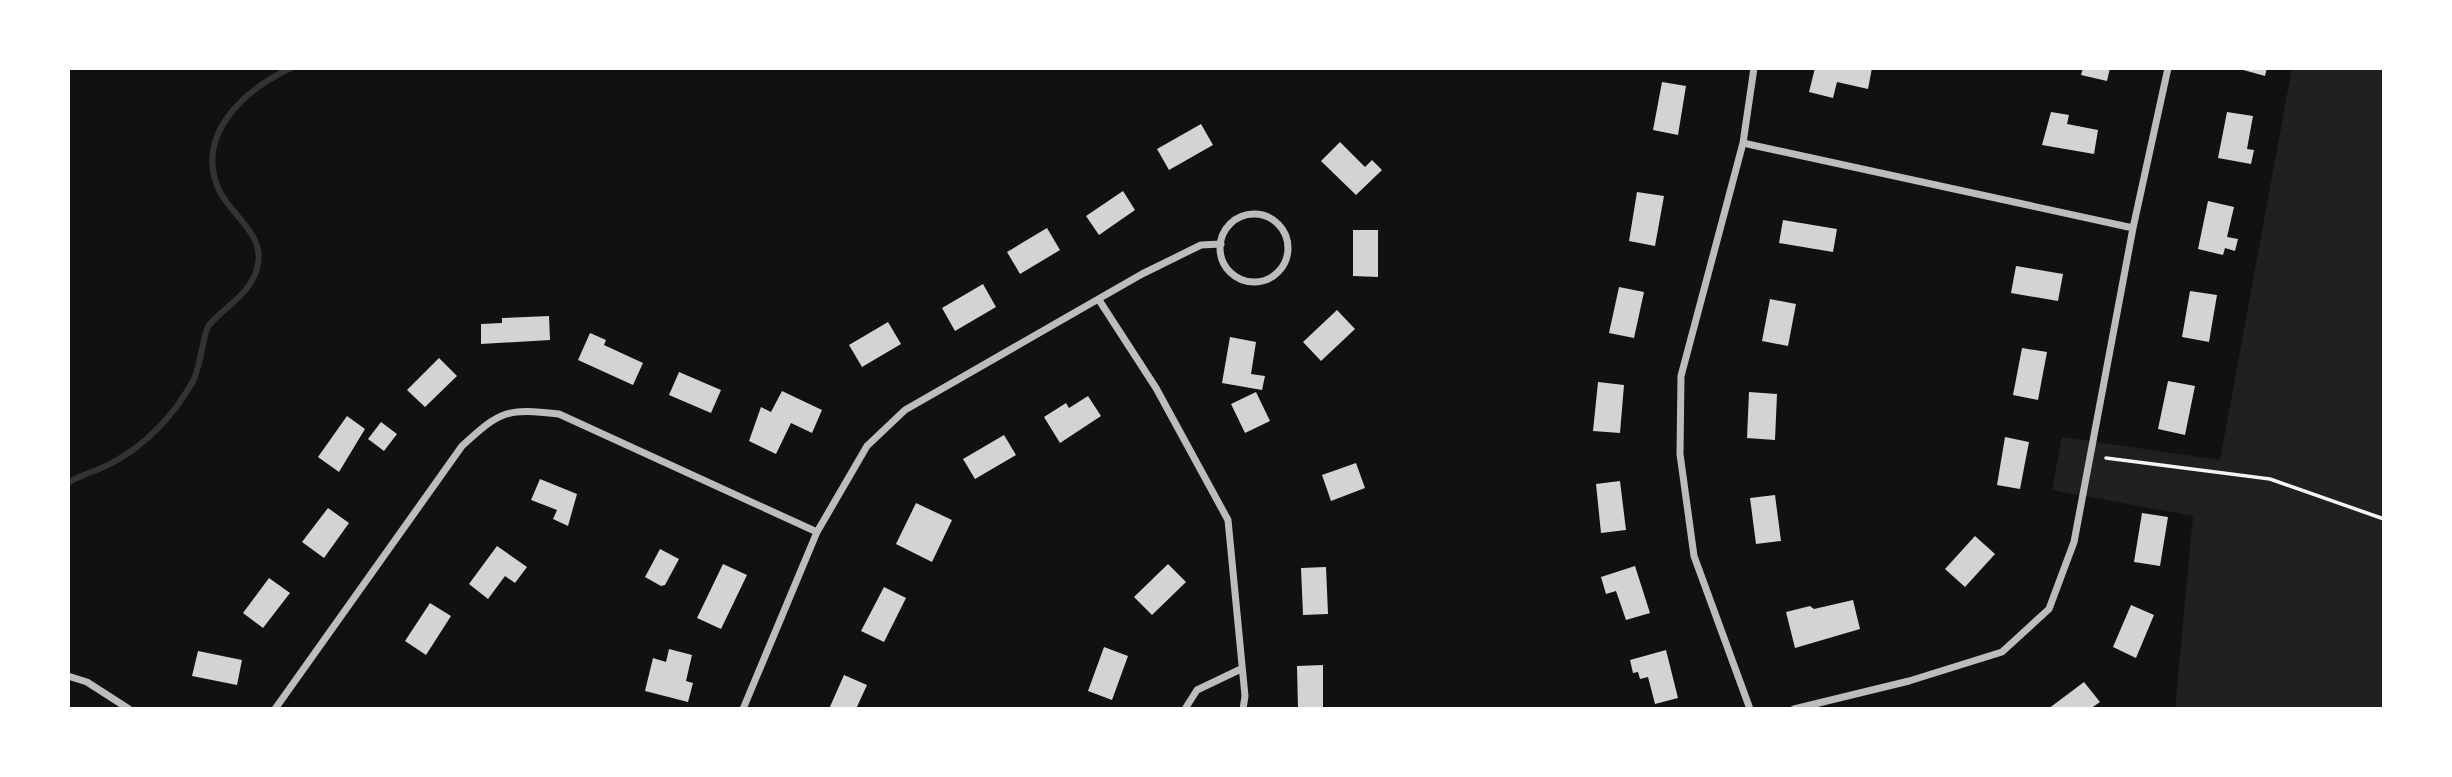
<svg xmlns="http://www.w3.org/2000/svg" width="2452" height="777" font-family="'Playfair Display',serif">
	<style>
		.green { fill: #202020 }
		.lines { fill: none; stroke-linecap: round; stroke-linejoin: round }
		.stream { stroke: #333; stroke-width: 6 }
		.building { fill: #d3d3d3 }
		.path { stroke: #f5f5f5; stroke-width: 3.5 }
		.minor { stroke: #bcbcbc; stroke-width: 7 }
	</style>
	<rect width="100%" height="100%" fill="#111"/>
	<!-- green -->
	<path class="green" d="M2292,68h92v641h-209l18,-193 -141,-26 10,-53 158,23z"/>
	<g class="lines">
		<!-- stream -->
		<path class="stream" d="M68,483c13,-9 30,-12 44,-20 34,-18 63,-49 81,-82 8,-15 10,-48 16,-56 17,-20 44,-32 49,-61 6,-30 -27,-49 -39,-74 -25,-55 25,-100 72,-122"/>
	</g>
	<!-- building -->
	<path class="building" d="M1815,68h57l-4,21 -31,-7 -4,16 -24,-6z
		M2083,68h27l-3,13 -26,-6z
		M2236,68h31l-2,8z
		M1662,82l24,4 -8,49 -25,-5z
		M2051,112l18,3 -2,9 31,6 -4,24 -52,-9z
		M2227,112l26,4 -6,33 7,1 -3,14 -33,-6z
		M1201,124l12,21 -44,25 -12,-21z
		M1340,142l25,25 7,-7 10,10 -26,25 -35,-34z
		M1123,191l12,19 -36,25 -13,-19z
		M1637,192l27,4 -9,50 -26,-5z
		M2208,201l26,6 -7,30 11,2 -3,12 -10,-3 -2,7 -25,-6z
		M1783,220l54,9 -4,23 -54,-9z
		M1047,228l13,22 -40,24 -13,-22z
		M1353,230h25v47l-25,-1z
		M2016,266l47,8 -5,27 -47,-8z
		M983,284l13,23 -41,24 -13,-23z
		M1619,287l25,5 -10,46 -25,-5z
		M2190,291l27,4 -8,47 -27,-5z
		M1770,299l26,5 -8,42 -26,-5z
		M1337,310l18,19 -34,32 -18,-19z
		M549,316l1,24 -69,4v-20l21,-1v-5z
		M888,322l13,22 -39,23 -13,-22z
		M590,333l16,7 -2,5 39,18 -10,22 -55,-25z
		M1230,337l26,5 -5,32 14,2 -3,14 -40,-7z
		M2022,348l25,4 -9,48 -25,-5z
		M439,358l18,18 -32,31 -18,-17z
		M679,372l42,18 -10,23 -42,-18z
		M2168,381l27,5 -10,49 -27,-6z
		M1598,382l26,3 -4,48 -27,-2z
		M782,391l40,19 -10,23 -21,-10 -15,31 -27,-13 12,-34 10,5z
		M1256,392l14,29 -25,12 -14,-29z
		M1749,392l28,2 -2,46 -28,-2z
		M1088,396l13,20 -41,27 -16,-26 22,-14 3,5z
		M347,416l18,13 -26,43 -21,-15z
		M381,422l16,12 -13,17 -16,-12z
		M1004,435l12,20 -41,24 -12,-20z
		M2005,437l24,5 -9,47 -23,-4z
		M1356,463l9,25 -34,13 -9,-26z
		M540,479l37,15 -9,32 -15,-7 4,-9 -26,-10z
		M1620,481l6,49 -25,3 -5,-49z
		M1775,495l6,46 -25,3 -6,-46z
		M916,503l36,17 -20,42 -36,-18z
		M328,508l21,15 -25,35 -22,-16z
		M2142,513l26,4 -8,49 -26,-4z
		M1975,536l20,18 -30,33 -20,-18z
		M497,546l30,21 -12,16 -10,-7 -17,23 -19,-15z
		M660,549l19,10 -14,26 -4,1 -16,-9z
		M723,564l24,11 -26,54 -24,-11z
		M1168,564l18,18 -34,33 -18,-18z
		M1635,566l15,47 -24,7 -10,-29 -10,3 -5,-17z
		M1326,567l2,47 -25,1 -2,-47z
		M269,578l21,15 -27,35 -20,-15z
		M884,587l22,11 -22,44 -23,-11z
		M1853,600l7,29 -65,19 -9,-36 24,-6 4,3z
		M430,603l21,13 -25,39 -21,-14z
		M2131,605l23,10 -18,43 -23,-11z
		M1104,647l24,9 -16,44 -24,-9z
		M669,649l23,6 -6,26 7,2 -5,19 -43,-11 8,-33 13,4z
		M1666,650l12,48 -23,6 -7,-27 -8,2 -2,-7 -5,1 -3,-13z
		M198,651l44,9 -5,25 -45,-9z
		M1323,665v44h-25l-1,-43z
		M844,675l23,10 -11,24h-27z
		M2084,682l16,20 -10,7h-42z"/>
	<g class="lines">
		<!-- path -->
		<path class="path" d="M2106,458l164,21 114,40"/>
		<!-- minor -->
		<path class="minor" d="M1743,143l390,85
			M1220 248a34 34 0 1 1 68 0a34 34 0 1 1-68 0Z
			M1099,300l57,88 72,132 17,176 -2,13
			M68,676l19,6 42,27
			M275,709l187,-263c39,-36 45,-38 97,-32l258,118
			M743,709l74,-177 50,-86 38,-36 237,-136 59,-29 20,-1
			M1185,709l12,-19 44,-21
			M1750,709l-56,-153 -14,-102 1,-78 62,-233 11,-75
			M1794,709l115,-28 93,-29 47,-43 25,-67 59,-314 35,-160"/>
	</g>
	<!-- border -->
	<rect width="2452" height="777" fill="none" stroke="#ffffff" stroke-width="140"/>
</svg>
